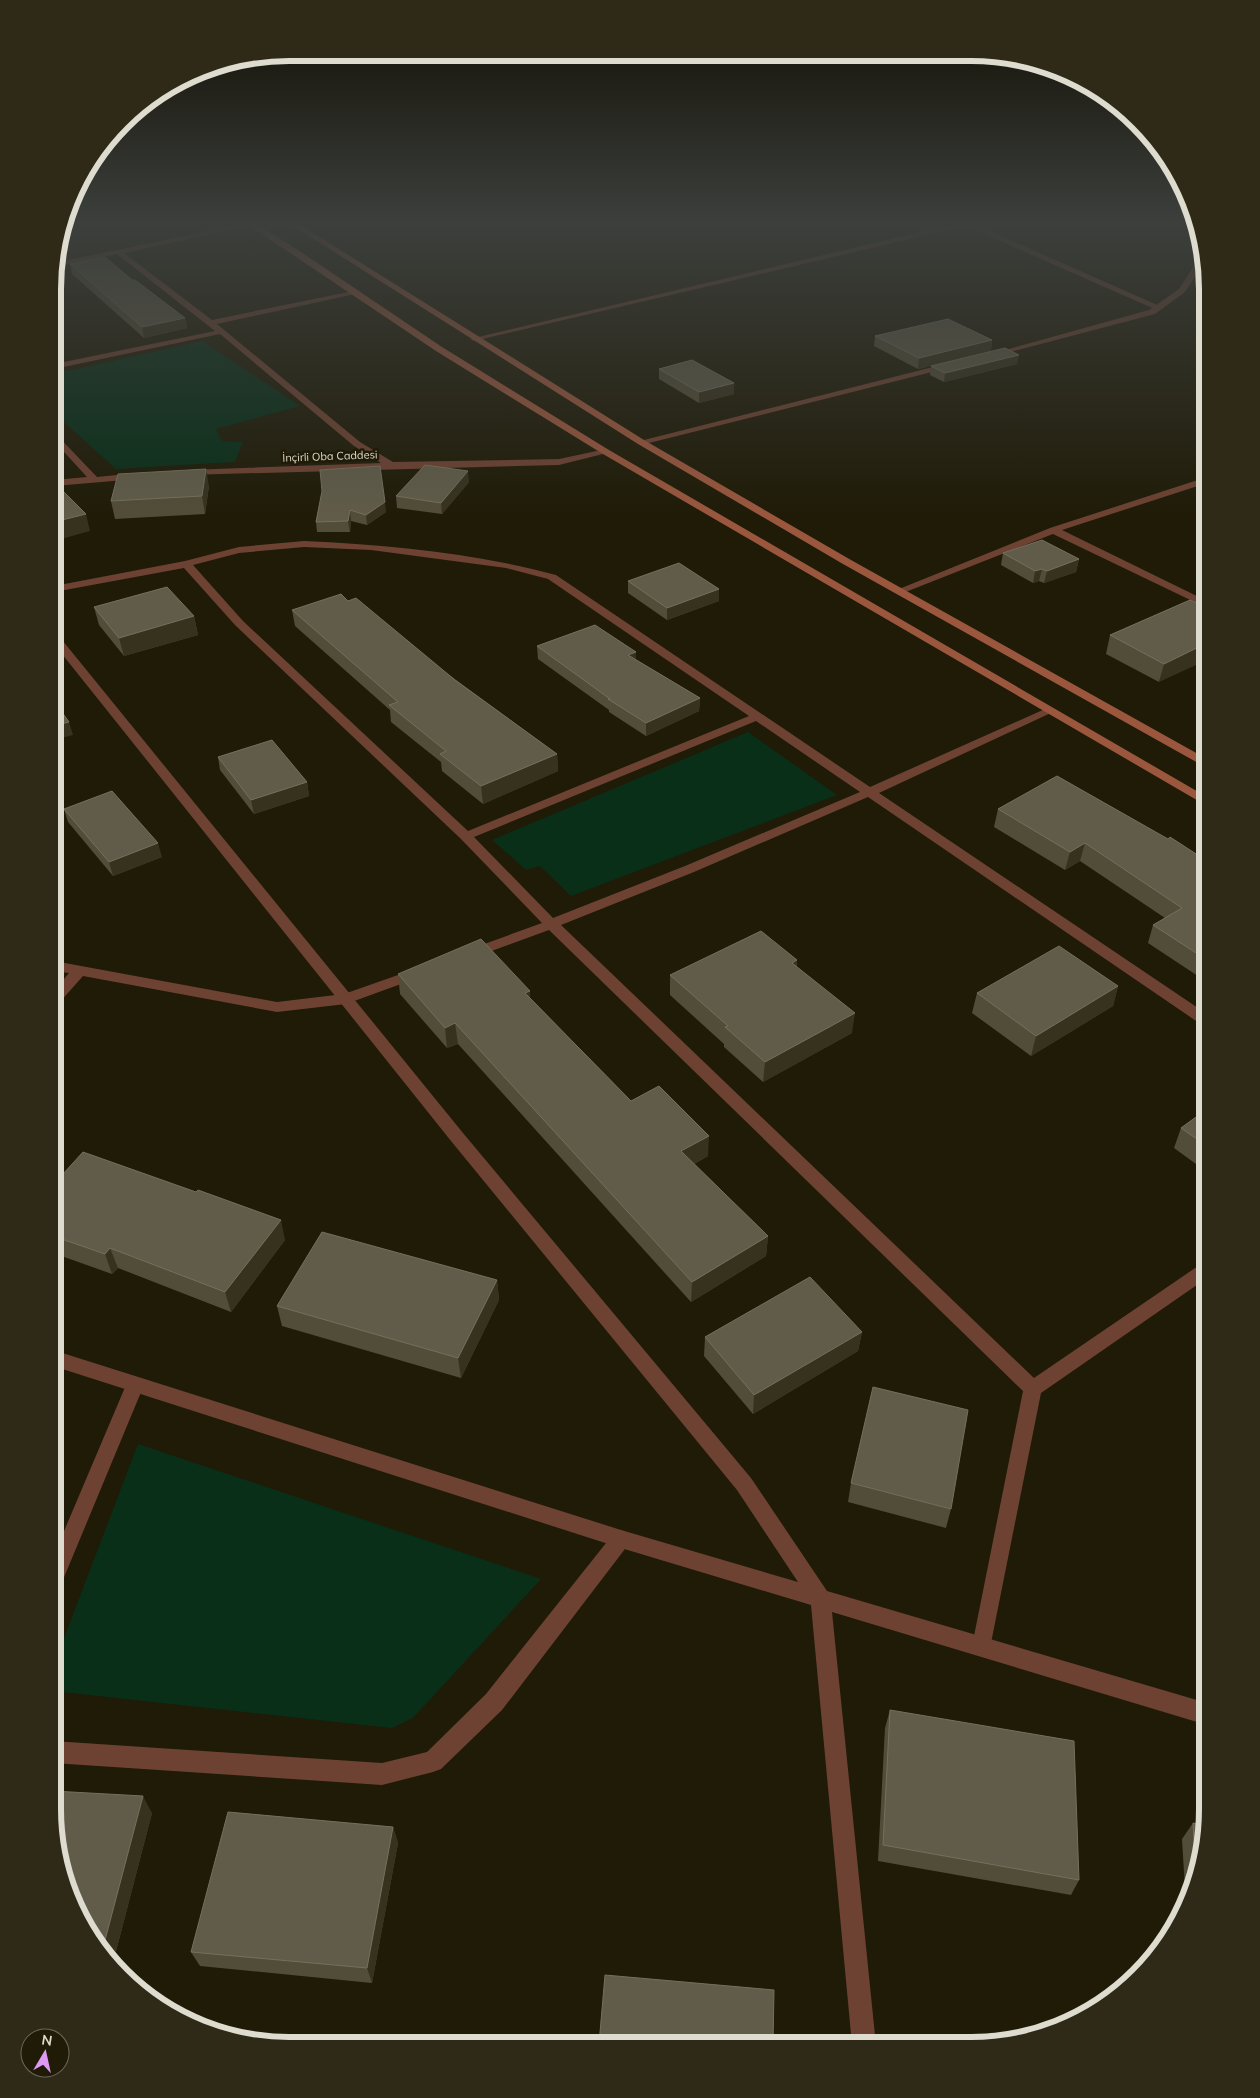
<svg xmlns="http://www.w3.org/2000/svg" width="1260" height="2098" font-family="Mulish,sans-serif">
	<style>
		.green { fill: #092f19 }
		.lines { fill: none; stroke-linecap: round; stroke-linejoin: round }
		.minor { fill: #6d4232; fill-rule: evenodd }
		.tertiary { fill: #6d4232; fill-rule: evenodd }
		.secondary { fill: #9b573e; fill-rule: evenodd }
		.wall { fill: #524d38 }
		.shaded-wall { fill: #37321e }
		.building { fill: #615c49; stroke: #74705e }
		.labels { text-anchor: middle; stroke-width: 5; stroke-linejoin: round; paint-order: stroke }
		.far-street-label { font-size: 11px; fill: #dedbcf; stroke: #1f1b07 }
		.rim { fill: none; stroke: #dedbcf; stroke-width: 6 }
	</style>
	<rect width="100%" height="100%" fill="#1f1b07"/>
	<!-- green -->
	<path class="green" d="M202,341l98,65 -84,23 6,12 21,1 -8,20 -119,7 -62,-56v-39z
		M748,732l89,63 -266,101 -31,-30 -14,4 -34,-30z
		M138,1444l403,135 -128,139 -21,10 -339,-37v-24z"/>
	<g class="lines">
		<!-- minor -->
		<path class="minor" d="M243,224l11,1 -130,28 88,67 146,-30v4h-3l-138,30 143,118 33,20 166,-3 47,-10 5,3 -52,13 -374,10v-4l3,-1 193,-7 -27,-17 -134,-112 -166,35v-5l161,-33 -98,-77 -63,13v-4z
			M954,224h20l190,84 -7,2 -191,-84 -492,115 -4,-2z
			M54,432l43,45 40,-4 5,3 -5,3 -83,7v-6l33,-3 -33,-36z
			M1207,477v6l-145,47 145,71v7l-154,-74 -150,59 -4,1 -5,-3 156,-63z
			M304,541c85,4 170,12 252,34l314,212 175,-78h8l2,2 -176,82 328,221v12l-5,-1 -334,-228 -174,75 -133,53 473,453 167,-114 6,-2v16l-166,115 -52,260 -7,3 -7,-3 -3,-7 51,-255 -474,-461 -74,27h-10l-2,-3 2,-3 77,-28 -81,-84 -226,-214 -51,-57 -130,24v-6l131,-25 54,-14zM304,547l67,3 135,18 42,11 201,137 -281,115 -225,-210 -50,-56 46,-12zM756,721l104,71 -175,74 -132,52 -79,-81z
			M54,961l223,41 67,-8 74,-26 7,5 -2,3 -77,28 -69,8 -194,-36 -24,27 -5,2v-14l15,-18 -15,-2z
			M135,1377l6,3 3,5 -84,202 -7,2v-32l73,-172 3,-5z
			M621,1530l7,3 3,6 -3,6 -126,165 -61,59 -8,3 -51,13 -329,-22v-22l329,22 45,-11 59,-58 128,-161z"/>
		<!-- tertiary -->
		<path class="tertiary" d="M1199,258h2l2,7 -18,27 -30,22 -164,43 -4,-2 162,-45 30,-21z
			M949,363l4,2 -1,2 -311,78 -5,-3z
			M54,634l4,1 405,498 288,345 76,113 380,112v22l-375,-113 44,433h-24l-41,-440 -190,-57 -568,-182v-16l568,180 177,52 -61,-92 -286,-349 -397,-497z"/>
		<!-- secondary -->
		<path class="secondary" d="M247,224h9l42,26 144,97 167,103 598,347v9l-604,-352 -167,-103z
			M290,224h9l345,216 207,120 356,199v9l-364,-204 -205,-120z"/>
	</g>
	<!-- wall -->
	<path class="wall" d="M70,264l62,16 53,38 2,10 -43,10 -72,-64z
		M875,336l117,4 -1,11 -73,18 -44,-23z
		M1017,364l-73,18 -14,-7 1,-9z
		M659,369l75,14v11l-35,9 -40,-24z
		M469,482l-27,32 -45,-6 -1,-12z
		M209,486l-4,28 -90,5 -4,-18z
		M322,491l64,21 -19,13 -16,-4 -1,11h-33l-1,-10z
		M1003,553l76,6 -3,13 -32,11 -5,-2 -6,2 -32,-18z
		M628,581l91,8v12l-52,19 -39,-27z
		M1190,600l-31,82 -53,-28 4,-19z
		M348,601l209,153 1,17 -75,33 -41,-33 -1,-9 -50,-40 -1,-12 -95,-84 -3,-16z
		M94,607l100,9 4,19 -74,21 -25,-31z
		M537,646l99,14 64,38 -1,13 -53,25 -37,-24v-2l-71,-51z
		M218,757l89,25 2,14 -55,18 -34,-44z
		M64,809l98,48 -49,19 -45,-54z
		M998,809l170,30 39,22v121l-59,-39 5,-18 12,-7 -85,-57 -15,9 -71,-43z
		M797,960v7l55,66 -89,49 -39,-35v-3l-54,-49v-20z
		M398,974l132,17v7l101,103 77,55 -14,8 74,72 -2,20 -75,46 -233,-258 -11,4 -47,-54z
		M1118,986l-5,20 -82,50 -59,-43 5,-20z
		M1207,1109v63l-33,-24 7,-20z
		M53,1185l143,7 89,48 -54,72 -113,-44 -6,6 -59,-21z
		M497,1280l2,20 -38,78 -179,-52 -5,-20z
		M862,1332l-4,19 -105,63 -49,-58 1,-19z
		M851,1483l100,26 -5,19 -98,-26z
		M890,1710l189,170 -8,15 -193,-34 7,-133z
		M152,1813l-38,146 -8,-1 -4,-5 -32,-54z
		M1193,1823l14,3 -17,73 -4,7 -4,-67z
		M393,1827l5,16 -26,140 -172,-17 -9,-14z"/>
	<!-- shaded-wall -->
	<path class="shaded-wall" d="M185,318l2,10 -43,10 -2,-11z
		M992,340l-1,11 -73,18 1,-11z
		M1019,355l-2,9 -73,18 1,-9z
		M734,383v11l-35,9v-11z
		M206,469l3,17 -4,28 -3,-18z
		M468,471l1,11 -27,32 -1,-11z
		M385,502l1,10 -19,13 -1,-10z
		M350,510l1,11 -1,11 -2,-11z
		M86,514l4,17 -36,10v-19z
		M1079,559l-3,13 -32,11 3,-12z
		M1042,569l-3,12 -6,2 2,-12z
		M719,589v12l-52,19v-12z
		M194,616l4,19 -74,21 -5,-18z
		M1207,643v17l-48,22 5,-18z
		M636,652v12l-8,-9z
		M700,698l-1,13 -53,25v-13z
		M69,722l4,13 -19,5v-14z
		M557,754l1,17 -75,33 -2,-18z
		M307,782l2,14 -55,18 -3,-14z
		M158,843l4,14 -49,19 -4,-14z
		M1085,843l-5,18 -15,9 5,-18z
		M1207,881v15l-6,-12z
		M797,960l-2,20 -3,-17z
		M1118,986l-5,20 -82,50 5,-20z
		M530,991l1,20 -6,-18z
		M855,1013l-3,20 -89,49 2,-20z
		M455,1023l3,21 -11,4 -2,-20z
		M709,1136l-1,20 -28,15 1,-20z
		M281,1220l4,20 -54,72 -6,-20z
		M768,1236l-2,20 -75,46 1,-20z
		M110,1248l8,20 -6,6 -7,-20z
		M497,1280l2,20 -38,78 -3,-20z
		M862,1332l-4,19 -105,63 1,-19z
		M143,1796l9,17 -38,146 -10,-15z
		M393,1827l5,16 -26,140 -5,-15z"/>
	<!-- building -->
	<path class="building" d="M105,257l27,23h3l50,38 -43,9 -72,-63z
		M948,319l44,21 -73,18 -44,-22z
		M1005,348l14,7 -74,18 -14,-7z
		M692,360l42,23 -35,9 -40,-23z
		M425,465l43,6 -27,32 -45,-7z
		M380,466l5,36 -19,13 -16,-5 -2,11 -32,1 6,-31 -2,-21z
		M206,469l-4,27 -91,5 7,-27z
		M54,482l32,32 -32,8z
		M1042,540l37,19 -32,12 -5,-2 -7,2 -32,-18z
		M679,563l40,26 -52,19 -39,-27z
		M167,587l27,29 -75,22 -25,-31z
		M341,594l7,7 8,-3 99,82 102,74 -76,32 -41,-32 6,-3 -57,-46 9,-3 -106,-92z
		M1190,600l17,8v35l-43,21 -54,-29z
		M595,625l41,27 -8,3 72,43 -54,25 -38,-24h2l-73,-53z
		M54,701l15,21 -15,4z
		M272,740l35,42 -56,18 -33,-43z
		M1057,776l111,63 2,-2 37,24v20l-6,3 6,4v72l-54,-35 29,-17 -97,-65 -15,9 -72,-43z
		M112,791l46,52 -49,19 -45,-53z
		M761,931l36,29 -5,3 63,50 -90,49 -40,-35 3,-1 -58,-51z
		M481,939l49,52 -5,2 106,108 28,-15 50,50 -28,15 87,85 -76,46 -237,-259 -10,5 -47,-54z
		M1059,946l59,40 -82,50 -59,-43z
		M1207,1109v37l-26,-18z
		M83,1152l113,40 2,-2 83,30 -56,72 -115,-44 -5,6 -52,-18v-51z
		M322,1232l175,48 -39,78 -181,-52z
		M810,1277l52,55 -108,63 -49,-58z
		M873,1387l95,23 -17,99 -100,-26z
		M890,1710l184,31 5,139 -196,-35z
		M53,1791l90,5 -39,148h-8l-26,-45 -18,-90z
		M228,1812l165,15 -26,141 -176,-16z
		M1193,1823l14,3 -11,48z
		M605,1975l169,15 -1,55 -174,-1z"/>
	<!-- sky -->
	<linearGradient id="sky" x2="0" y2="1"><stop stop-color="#110f04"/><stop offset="0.43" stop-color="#3c3f3c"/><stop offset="1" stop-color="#3c3f3c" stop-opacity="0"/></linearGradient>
	<rect width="1260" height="518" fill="url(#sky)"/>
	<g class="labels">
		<!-- far-street labels -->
		<g class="far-street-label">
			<text transform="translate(330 456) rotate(-2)" y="4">İnçirli Oba Caddesi</text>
		</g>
	</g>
	<!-- crop -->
	<path d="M0 0H1260V2098H0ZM289 61H971A228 228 0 0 1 1199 289V1809A228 228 0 0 1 971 2037H289A228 228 0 0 1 61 1809V289A228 228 0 0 1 289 61Z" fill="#2e2a17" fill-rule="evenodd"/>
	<path class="rim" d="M289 61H971A228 228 0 0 1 1199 289V1809A228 228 0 0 1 971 2037H289A228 228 0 0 1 61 1809V289A228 228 0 0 1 289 61Z"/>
	<!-- north arrow -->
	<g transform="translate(45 2053) rotate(9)"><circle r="24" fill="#1f1b07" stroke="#6b6857"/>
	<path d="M0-4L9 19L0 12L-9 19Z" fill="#dd99f3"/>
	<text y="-8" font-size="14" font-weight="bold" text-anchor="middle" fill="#dedbcf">N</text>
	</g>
</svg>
